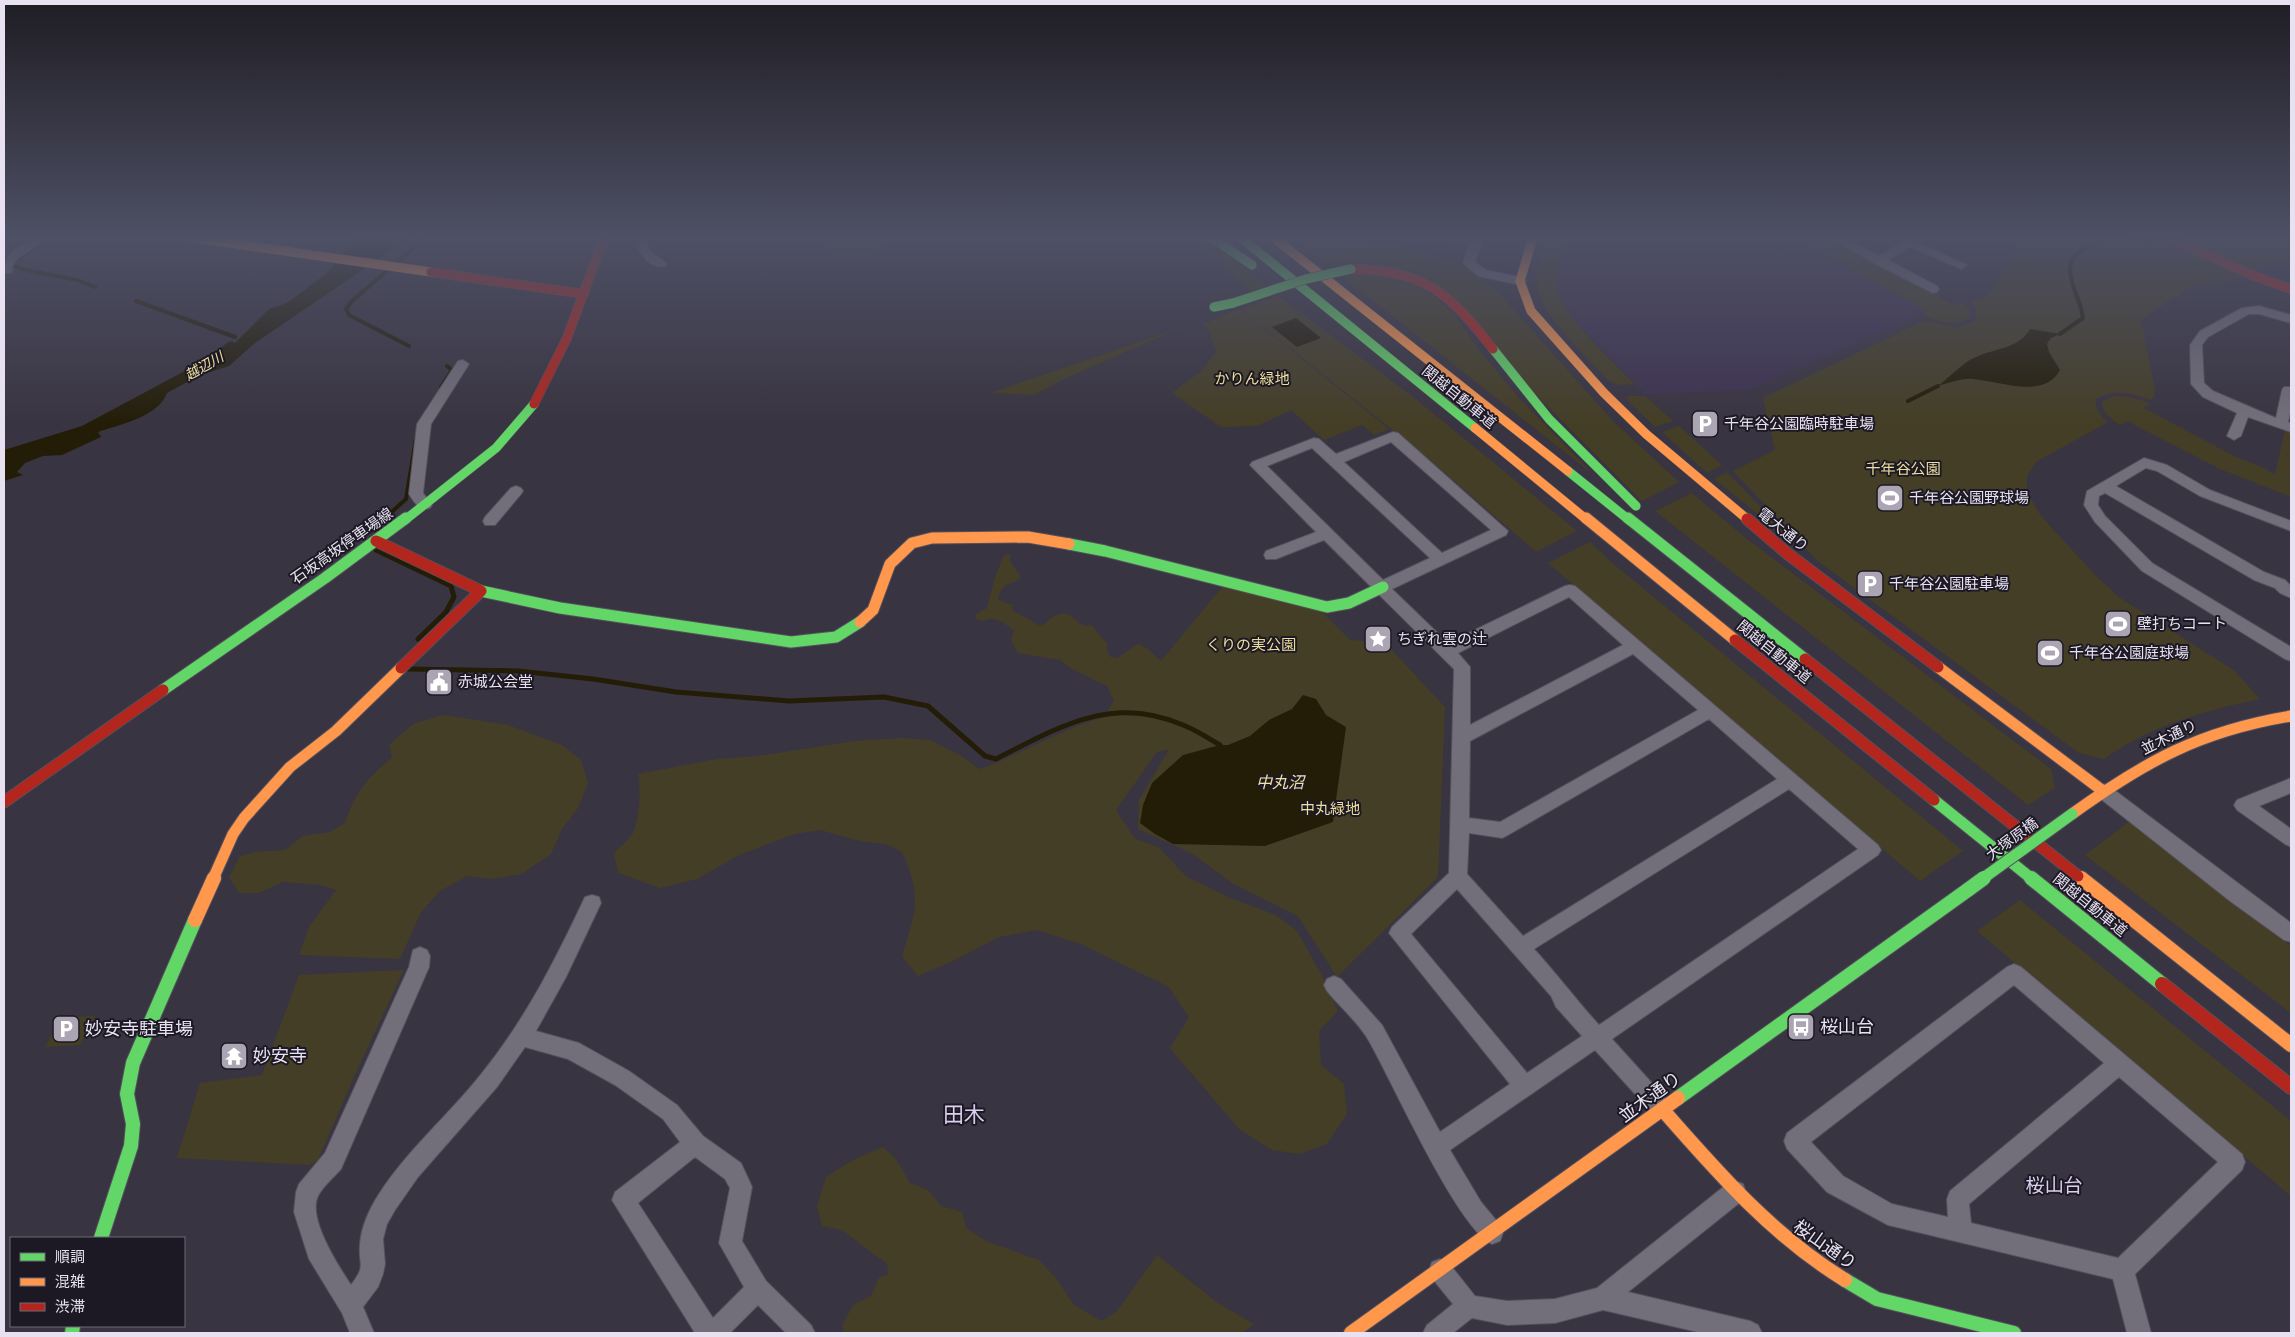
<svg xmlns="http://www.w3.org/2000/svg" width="2295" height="1337" font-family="'Alegreya Sans','Noto Sans JP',sans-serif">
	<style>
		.built { fill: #3e3350 }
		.green { fill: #443e26 }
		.water { fill: #231d07 }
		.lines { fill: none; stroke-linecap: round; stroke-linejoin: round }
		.stream-far1 { stroke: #231d07; stroke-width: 4 }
		.stream { stroke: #231d07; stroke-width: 5 }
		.street-casing { stroke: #54505c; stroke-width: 2 }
		.fast-far2-casing { stroke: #54505c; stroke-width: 10 }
		.fast-far1-casing { stroke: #54505c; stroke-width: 13 }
		.fast-casing { stroke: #54505c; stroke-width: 16 }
		.slow-far2-casing { stroke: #54505c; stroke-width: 10 }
		.slow-far1-casing { stroke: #54505c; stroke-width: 13 }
		.slow-casing { stroke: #54505c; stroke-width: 16 }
		.jam-far2-casing { stroke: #54505c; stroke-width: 10 }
		.jam-far1-casing { stroke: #54505c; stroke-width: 13 }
		.jam-casing { stroke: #54505c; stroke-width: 16 }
		.street { fill: #736f7a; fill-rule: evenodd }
		.fast-far2 { stroke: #63d668; stroke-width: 9 }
		.fast-far1 { stroke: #63d668; stroke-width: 11 }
		.fast { stroke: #63d668; stroke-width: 14 }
		.slow-far2 { stroke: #ff974d; stroke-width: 9 }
		.slow-far1 { stroke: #ff974d; stroke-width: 11 }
		.slow { stroke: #ff974d; stroke-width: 14 }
		.jam-far2 { stroke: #b3261e; stroke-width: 9 }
		.jam-far1 { stroke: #b3261e; stroke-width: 11 }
		.jam { stroke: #b3261e; stroke-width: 14 }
		.fast-bridge-far2-casing { stroke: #54505c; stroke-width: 10; stroke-linecap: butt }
		.fast-bridge-far1-casing { stroke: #54505c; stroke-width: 13; stroke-linecap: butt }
		.fast-bridge-casing { stroke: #54505c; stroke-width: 16; stroke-linecap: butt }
		.fast-bridge-far2 { stroke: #63d668; stroke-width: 9 }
		.fast-bridge-far1 { stroke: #63d668; stroke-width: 11 }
		.fast-bridge { stroke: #63d668; stroke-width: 14 }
		.labels { text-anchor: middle; stroke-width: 4; stroke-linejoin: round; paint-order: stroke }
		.far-water-label { font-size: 14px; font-style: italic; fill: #f1e2a1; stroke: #1d1924 }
		.park-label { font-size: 15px; fill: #ecde9d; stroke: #1d1924 }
		.street-label { font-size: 15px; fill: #e7e1f1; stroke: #1d1924 }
		.poi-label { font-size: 15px; fill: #e7e1f1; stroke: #1d1924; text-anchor: start }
		.water-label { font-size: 16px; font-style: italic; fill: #f1e2a1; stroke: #1d1924 }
		.near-poi-label { font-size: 18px; fill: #e7e1f1; stroke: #1d1924; text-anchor: start }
		.near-street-label { font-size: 18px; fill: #e7e1f1; stroke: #1d1924 }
		.near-neighbourhood-label { font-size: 19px; fill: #dacfee; stroke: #1d1924 }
		.near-quarter-label { font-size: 21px; fill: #dacfee; stroke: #1d1924 }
	</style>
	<rect width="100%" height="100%" fill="#393441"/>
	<!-- built -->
	<path class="built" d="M1568,237h224l136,75 -179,78 -104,4 -73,-77 -11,-16 -4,-16 3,-23z"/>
	<!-- green -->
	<path class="green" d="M839,237h47l7,6 -8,6 -9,2v4l-9,5 -49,-7 7,-5v-4z
		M1190,237c23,0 57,34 75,49l-14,5z
		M1291,237h44l11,6h19l45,6 54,18 31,22 118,132 66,61 -37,19 -228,-229 -43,-9 -41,3z
		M1548,237h20c-5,15 -12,32 -11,49 2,27 58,78 78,98l-16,1 -10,-4c-21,-24 -71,-67 -72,-99 0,-16 6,-31 11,-45z
		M1792,237h36l124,67 9,-2 8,7 1,9c-17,8 -32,5 -48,-4l5,-3z
		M2021,237h270v18l-32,13 -12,9 -49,7 -25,14 -32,22 14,69 -1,8 -4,3c-19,-8 -35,-11 -54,-1 -2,10 5,17 12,23l-72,40 -9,14v16l14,24 56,61 23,21 115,73 25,28c-56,12 -109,26 -156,60l-25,-6 -260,-191 -86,-91 42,-21 -12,-52 161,-77 34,7 17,-7 1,-12 -7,-7 15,-4 8,-7z
		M1356,274l45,5 30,15 22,19 26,37 41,49 75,77 -253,-200z
		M1278,296l134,100 165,135 -41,21 -107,-93 -188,-150z
		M1240,309l149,120 -15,6 -12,-10 -38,15 -33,-30 -34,16 -36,1 -49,-34 29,-22 15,-19 -7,-21 -6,-7z
		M1185,326l-121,53 -30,16 -43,-2z
		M1629,396h16l28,25 -18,6 -29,-28z
		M2114,396l16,1 17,5 3,2 -6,4 90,48 32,13 9,6 10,-46 6,2v66l-71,-28 -93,-48 -7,4c-9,-6 -18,-12 -18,-23z
		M1679,426l43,39 -15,8 -45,-41z
		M1727,472l72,75 -85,-68z
		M1692,493l50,42 309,234 4,19 -27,17 -373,-294z
		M1590,542l26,24 347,285 -43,30 -372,-318z
		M1011,554l-1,7 11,16c-10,10 -19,3 -23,23l15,5 -1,5 28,16c8,-3 11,-10 20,-12 12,-3 13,7 23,11 5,1 8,-1 11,3 5,5 7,10 13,15v8l4,6 6,1 21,-14 9,4 14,13 62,-75 98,25 29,29 16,1 11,7 11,-2 57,61 -7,170 -101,100 -39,-61 -66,-33 -39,-29 -55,-25 1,-29 30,-51 -12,3 -41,58 18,28 24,9 28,29 44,22 46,17 21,16 23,41 18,39 -19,20 2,34 23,19 3,30 -20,30 -27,10 -28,-4 -32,-20 -70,-82 19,-31 -20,-30 -88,-43 -45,-14 -37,7 -46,24 -35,15 -16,-20c14,-45 20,-60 0,-104l-16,-8 -26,-3 -40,-11 -26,4 -55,21 -42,24 -37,9 -42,-15 -4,-20c6,-6 15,-13 19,-20 7,-18 8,-41 5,-59l79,-15 41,-3 97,-15 47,-3 28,2 30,15 20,14c42,-15 81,-40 124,-52l10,-16 -7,-15 -37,-18 -10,-8 -42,-7 -7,-13 3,-9c-11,-9 -18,-16 -32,-10l-7,-2 1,-5 11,-6 8,-31 9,-22z
		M443,715l65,10 54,20 19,15 7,23 -10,25 -16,21 -11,25 -29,20 -30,5 -25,-3 -27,15 -19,21 -21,47 -101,-4 10,-28 27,-37 -16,-5 -37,-3 -24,11h-20l-10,-16 11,-21 15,-4 30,-2 18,-14 27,-4 15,-9c10,-31 23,-45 47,-66l-3,-12 24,-21z
		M2130,821l161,125v67l-206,-158z
		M2020,900l271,221v75l-314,-265z
		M404,970l-50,107 -36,83 -8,5 -133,-7 23,-75 62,-8 37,-100z
		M95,1016l-15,29 -35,2 16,-30z
		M883,1147l13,12 14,24 18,7 13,16 21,6 4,16 22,14 51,18 16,17 18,27 28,17 16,-10 40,-56 61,48 36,21 -12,9h-398l-2,-8 11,-20 18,-9 8,-18 9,-4 -1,-10 -45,-34 -20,-4 -5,-20 9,-29 27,-17z"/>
	<!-- water -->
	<path class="water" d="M353,237h58l-156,106 -26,23 -29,9 -33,18c-9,24 -46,31 -69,39l3,5 -39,18 -19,1 -18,7 -8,9 6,3 -19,6v-31l78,-24 114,-61 34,-24 5,2 34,-34 18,-6 40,-30 22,-27z
		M1296,318l25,20 -24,9 -25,-20z
		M2030,329l30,5 -9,4 -4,6 2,8 11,18c-16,30 -60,11 -87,9 -11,-1 -24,4 -35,7 12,-9 24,-23 38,-29 19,-9 43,-8 54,-28z
		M1303,695l13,4 10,16 20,12 -13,95 -68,24 -92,-2 -18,-10 -15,-11 3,-18 9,-22 31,-28 37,-10h8l22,-9 19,-16 23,-11z"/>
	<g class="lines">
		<!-- stream-far1 -->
		<path class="stream-far1" d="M51,237l-35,23 -2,5 7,4 56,11 18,7
			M2124,237l24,3 31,-3
			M136,301l99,36
			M2060,334l23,-16c-2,-17 -13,-32 -13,-49 1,-23 27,-18 30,-32
			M409,346l-60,-31 -3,-6 6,-8 74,-64
			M441,387l11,-17 -5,-4
			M1908,401l30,-15
			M383,520l23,-21 10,-60"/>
		<!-- stream -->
		<path class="stream" d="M371,530l13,-12
			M376,550l75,36 3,11 -8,15 -28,27
			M408,669l110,2 75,8 83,13 113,9 95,-4 44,9 57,50 11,3c63,-32 116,-65 187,-34 13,5 25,13 37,20"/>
		<!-- street casing -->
		<g class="street-casing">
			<path id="street" d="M37,237h13l-32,21 -7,10 2,2 -2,3h-7c0,-22 16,-26 33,-36z
				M635,237h10l5,14 15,11 2,2 -2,2c-16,4 -29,-16 -30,-29z
				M1439,237h22l19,4 2,2 -7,19 11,8 38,8 2,3 -6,4 -42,-9 -15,-13 6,-18 -29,-6z
				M1829,237h14l36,19 26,-15 3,-4h10l-2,5 51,23 -6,4 -4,-2 -47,-20 -22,13 49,26 2,3 -2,3 -4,1 -59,-30z
				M2259,306l32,9v8l-32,-9h-10l-41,23 -6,8 2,38 9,8 63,27 6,-28 2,-3h7v22l-3,13 3,1v9l-43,-15 -7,19 -7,4 -7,-4 10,-23 -34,-16 -12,-13 -1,-39 10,-14 42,-23z
				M463,360l6,4 -38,60 -8,69 9,12 -2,3c-11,3 -16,-6 -21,-14l8,-70 41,-63z
				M1393,432l5,1 110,98 -2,4 -114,54 56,54 117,-57 5,-1 5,1 303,259 3,5 -3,5 -266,184 57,63 4,7 -4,7 -7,3 -7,-3 -60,-66 -145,100 31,52 19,23 3,8 -3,8 -8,3c-34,-14 -101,-165 -123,-203 -10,-18 -29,-34 -42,-50l-3,-6 3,-6 7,-3 7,3 41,46 58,107 70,-48 -121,-151 3,-6 57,-54 5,-204 -130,-129 -48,19h-10l-2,-4 2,-4 50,-19 -66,-67 2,-3 62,-24 5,1 17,15zM1391,442l100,88 -49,23 -98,-91zM1312,448l118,110 -47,22 -116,-114zM1569,597l54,48 -153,80v-58l-12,-14zM1633,654l65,56 -198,112 -31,-4 1,-77zM1709,719l68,60 -254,157 -56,-62 2,-41 33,5 6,-3zM1789,789l69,60 -259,176c-23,-25 -42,-51 -65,-76zM1457,889l94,107 5,11 26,29 -55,37 -116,-139z
				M2144,458l23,7 43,25 81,31v10l-91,-35 -43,-25 -11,-3 -30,18 148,86 21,8 6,6v12l-11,-5 -5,-5 -21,-8 -149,-87 -6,3 -1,9 7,11 47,47 139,84v14l-6,-2 -143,-88 -47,-49 -11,-17 3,-14z
				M516,486l5,2 2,3 -2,3 -26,31h-10l-2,-4 2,-4 26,-29z
				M2291,778v15l-32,13 32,23v18l-6,-3 -48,-34 -3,-5 3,-5z
				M2103,784l6,2 182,137v19l-7,-2 -54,-39 -133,-105 -3,-5 3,-5z
				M592,895l7,2 2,6 -35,74 -30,54 43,12 50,28 48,34 26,31 38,27 11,24 -10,54 24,40 45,44 4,8h-29l-28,-28 -28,28h-35l-83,-133 3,-8 65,-50 -17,-23 -48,-34 -47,-26 -43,-12 -28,40 -79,90 -23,33 -8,14 -4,15 2,25 -2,10 -5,13 -15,20 11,26h-24l-8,-20 -33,-54 -15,-47 2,-20 3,-8 26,-31 84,-186 4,-17 7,-3 7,3 3,6 -1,11 -88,202c-7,8 -18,17 -23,27 -11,22 21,71 33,89 16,-21 7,-19 9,-41 1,-17 10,-36 19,-50 29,-45 70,-79 103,-121 43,-53 74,-114 103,-176zM695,1157l30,22 5,9 -11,55 25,44 -31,31 -75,-115z
				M2014,964l7,3 221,187 3,8 -3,8 -107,104 16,59h-24l-14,-54 -225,-54 -61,-33 -40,-43 -3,-8 3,-8 220,-166zM2014,985l90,78 -154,128 -3,8 1,18 -56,-13 -49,-28 -32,-34zM2119,1077l99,85 -100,96 -147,-35 -2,-19z
				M1735,1181l8,3 3,8 -3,8 -115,92 122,29 8,4 4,8h-60l-99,-23 -48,13 -48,2 -35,-7 -19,15h-30l4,-8 26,-21 -21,-26 -3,-8 3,-8 8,-3 8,3 27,34 32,5 48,-2 42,-11 130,-104z"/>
		</g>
		<!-- fast-far2 casing -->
		<g class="fast-far2-casing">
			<path id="fast-far2" d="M1211,237l41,28
				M1240,237l235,191
				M1214,307l19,-4
				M1493,349l56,70 87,87
				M1568,471l61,49
				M405,520l91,-72 38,-44"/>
		</g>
		<!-- fast-far1 casing -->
		<g class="fast-far1-casing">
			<path id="fast-far1" d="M1628,518l177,141
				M1069,544l36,7 222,56 22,-4 34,-16
				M481,591l79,17 231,34 45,-5 24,-15
				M163,690l162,-112 81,-60
				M1934,800l98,79"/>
		</g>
		<!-- fast casing -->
		<g class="fast-casing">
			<path id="fast" d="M2031,878l131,106
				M1678,1098l291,-209
				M101,1238l30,-92 2,-22 -6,-30 6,-31 62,-143
				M1845,1280l32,19 137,34
				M72,1333l1,-7"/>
		</g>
		<!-- slow-far2 casing -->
		<g class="slow-far2-casing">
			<path id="slow-far2" d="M187,237l244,35
				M1273,237l295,234
				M1533,237l-13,44 11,30 73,82 42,41 101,85
				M1475,428l112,92"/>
		</g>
		<!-- slow-far1 casing -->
		<g class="slow-far1-casing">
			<path id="slow-far1" d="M1586,518l149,122
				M860,622l13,-12 17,-46 22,-21 20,-5 96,-1 41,7
				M1938,667l165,124
				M2072,814c74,-53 128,-83 219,-98
				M2078,876l4,3
				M213,879l20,-45 11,-16 46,-51 46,-36 65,-63"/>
		</g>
		<!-- slow casing -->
		<g class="slow-casing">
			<path id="slow" d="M2081,878l210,167
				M195,920l19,-42
				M1662,1109c56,64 110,126 183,171
				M1351,1333l327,-235"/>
		</g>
		<!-- jam-far2 casing -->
		<g class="jam-far2-casing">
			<path id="jam-far2" d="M2168,237l84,38 39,14
				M1351,269c74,1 98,24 142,80
				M431,272l153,22
				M534,404l33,-66 37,-101"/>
		</g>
		<!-- jam-far1 casing -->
		<g class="jam-far1-casing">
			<path id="jam-far1" d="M1747,519l41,35 150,113
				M376,541l105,50 -80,77
				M1735,640l199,160
				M1805,659l273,217
				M4,802l159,-112"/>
		</g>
		<!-- jam casing -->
		<g class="jam-casing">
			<path id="jam" d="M2162,984l129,103"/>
		</g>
		<!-- street -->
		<use href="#street" class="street"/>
		<!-- fast-far2 -->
		<use href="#fast-far2" class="fast-far2"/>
		<!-- fast-far1 -->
		<use href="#fast-far1" class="fast-far1"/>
		<!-- fast -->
		<use href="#fast" class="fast"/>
		<!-- slow-far2 -->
		<use href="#slow-far2" class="slow-far2"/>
		<!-- slow-far1 -->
		<use href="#slow-far1" class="slow-far1"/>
		<!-- slow -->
		<use href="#slow" class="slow"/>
		<!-- jam-far2 -->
		<use href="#jam-far2" class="jam-far2"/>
		<!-- jam-far1 -->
		<use href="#jam-far1" class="jam-far1"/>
		<!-- jam -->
		<use href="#jam" class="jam"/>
		<!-- fast-bridge-far2 casing -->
		<g class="fast-bridge-far2-casing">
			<path id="fast-bridge-far2" d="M1233,303l73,-24 45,-10"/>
		</g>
		<!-- fast-bridge-far1 casing -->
		<g class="fast-bridge-far1-casing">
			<path id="fast-bridge-far1" d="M1982,879l90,-65"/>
		</g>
		<!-- fast-bridge casing -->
		<g class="fast-bridge-casing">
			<path id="fast-bridge" d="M1969,889l15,-11"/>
		</g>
		<!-- fast-bridge-far2 -->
		<use href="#fast-bridge-far2" class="fast-bridge-far2"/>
		<!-- fast-bridge-far1 -->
		<use href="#fast-bridge-far1" class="fast-bridge-far1"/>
		<!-- fast-bridge -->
		<use href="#fast-bridge" class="fast-bridge"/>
	</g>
	<!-- sky -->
	<linearGradient id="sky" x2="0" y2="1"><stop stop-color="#1f1d24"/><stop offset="0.56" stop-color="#4e5065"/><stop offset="1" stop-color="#4e5065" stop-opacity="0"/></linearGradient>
	<rect width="2295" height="424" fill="url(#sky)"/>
	<!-- icons -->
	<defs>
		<g id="parking-square" transform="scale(1.4375)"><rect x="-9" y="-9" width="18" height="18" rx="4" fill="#aaa4b3" stroke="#1d1924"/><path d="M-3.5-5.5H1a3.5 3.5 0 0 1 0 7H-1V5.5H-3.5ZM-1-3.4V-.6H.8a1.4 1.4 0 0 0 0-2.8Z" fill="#fff"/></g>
		<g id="stadium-square" transform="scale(1.4375)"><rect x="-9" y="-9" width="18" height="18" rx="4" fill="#aaa4b3" stroke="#1d1924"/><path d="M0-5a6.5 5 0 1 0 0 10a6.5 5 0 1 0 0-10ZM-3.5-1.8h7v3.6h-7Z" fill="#fff"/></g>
		<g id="sight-square" transform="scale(1.4375)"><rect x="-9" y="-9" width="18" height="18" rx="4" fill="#aaa4b3" stroke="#1d1924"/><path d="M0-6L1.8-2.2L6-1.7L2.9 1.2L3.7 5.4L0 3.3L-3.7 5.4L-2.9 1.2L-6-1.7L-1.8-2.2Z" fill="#fff"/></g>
		<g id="civic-square" transform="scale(1.4375)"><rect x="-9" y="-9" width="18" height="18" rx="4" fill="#aaa4b3" stroke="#1d1924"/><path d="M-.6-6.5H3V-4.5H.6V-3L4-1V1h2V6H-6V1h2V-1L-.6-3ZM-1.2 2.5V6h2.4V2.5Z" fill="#fff"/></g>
		<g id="bus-square" transform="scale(1.4375)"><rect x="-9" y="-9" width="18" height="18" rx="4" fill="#aaa4b3" stroke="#1d1924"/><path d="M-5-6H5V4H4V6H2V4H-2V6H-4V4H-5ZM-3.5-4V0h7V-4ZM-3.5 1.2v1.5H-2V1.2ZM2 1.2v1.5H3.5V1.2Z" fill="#fff"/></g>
		<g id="temple-square" transform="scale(1.4375)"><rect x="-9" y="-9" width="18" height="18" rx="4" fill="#aaa4b3" stroke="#1d1924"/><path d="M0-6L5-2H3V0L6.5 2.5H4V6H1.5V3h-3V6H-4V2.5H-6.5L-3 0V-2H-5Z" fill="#fff"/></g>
	</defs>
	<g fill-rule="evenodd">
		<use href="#parking-square" x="1705" y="424"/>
		<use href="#stadium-square" x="1890" y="498"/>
		<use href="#parking-square" x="1870" y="584"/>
		<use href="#stadium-square" x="2118" y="624"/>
		<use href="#sight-square" x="1378" y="639"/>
		<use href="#stadium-square" x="2050" y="653"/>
		<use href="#civic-square" x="439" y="682"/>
		<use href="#bus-square" x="1801" y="1027"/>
		<use href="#parking-square" x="66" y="1029"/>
		<use href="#temple-square" x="234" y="1056"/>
	</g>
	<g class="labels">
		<!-- far-water labels -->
		<g class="far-water-label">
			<text transform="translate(204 366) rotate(-30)" y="5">越辺川</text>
		</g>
		<!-- park labels -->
		<g class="park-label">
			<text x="1252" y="384">かりん緑地</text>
			<text x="1903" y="474">千年谷公園</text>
			<text x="1251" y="650">くりの実公園</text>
			<text x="1330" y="814">中丸緑地</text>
		</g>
		<!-- street labels -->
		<g class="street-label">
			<text transform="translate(1459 397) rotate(39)" y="5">関越自動車道</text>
			<text transform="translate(1783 530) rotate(39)" y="5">電大通り</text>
			<text transform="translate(342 546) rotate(-35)" y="5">石坂高坂停車場線</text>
			<text transform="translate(1774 652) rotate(39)" y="5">関越自動車道</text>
			<text transform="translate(2169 737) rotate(-26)" y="5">並木通り</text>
			<text transform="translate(2012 839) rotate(-36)" y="5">大塚原橋</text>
			<text transform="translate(2090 905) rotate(39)" y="5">関越自動車道</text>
		</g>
		<!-- poi labels -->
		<g class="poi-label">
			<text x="1724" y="429">千年谷公園臨時駐車場</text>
			<text x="1909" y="503">千年谷公園野球場</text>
			<text x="1889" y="589">千年谷公園駐車場</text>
			<text x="2137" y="629">壁打ちコート</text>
			<text x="1397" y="644">ちぎれ雲の辻</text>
			<text x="2069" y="658">千年谷公園庭球場</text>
			<text x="458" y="687">赤城公会堂</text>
		</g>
		<!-- water labels -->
		<g class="water-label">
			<text x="1280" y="788">中丸沼</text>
		</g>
		<!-- near-poi labels -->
		<g class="near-poi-label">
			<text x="1820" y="1033">桜山台</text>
			<text x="85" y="1035">妙安寺駐車場</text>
			<text x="253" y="1062">妙安寺</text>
		</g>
		<!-- near-street labels -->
		<g class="near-street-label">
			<text transform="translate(1650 1097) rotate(-36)" y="6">並木通り</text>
			<text transform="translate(1825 1245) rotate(35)" y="6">桜山通り</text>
		</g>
		<!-- near-neighbourhood labels -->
		<g class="near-neighbourhood-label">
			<text x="2054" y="1192">桜山台</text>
		</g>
		<!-- near-quarter labels -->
		<g class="near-quarter-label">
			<text x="964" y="1122">田木</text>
		</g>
	</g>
	<!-- border -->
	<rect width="2295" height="1337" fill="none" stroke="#e7e1f1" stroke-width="10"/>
	<!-- legend -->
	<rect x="10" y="1237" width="175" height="90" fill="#1d1924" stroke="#6e6976"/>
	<rect x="20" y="1253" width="25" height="8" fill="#63d668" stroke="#6e6976"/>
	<text x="55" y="1262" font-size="15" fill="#e7e1f1">順調</text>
	<rect x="20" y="1278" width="25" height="8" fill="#ff974d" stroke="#6e6976"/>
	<text x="55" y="1287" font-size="15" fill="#e7e1f1">混雑</text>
	<rect x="20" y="1303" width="25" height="8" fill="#b3261e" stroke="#6e6976"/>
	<text x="55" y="1312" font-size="15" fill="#e7e1f1">渋滞</text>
</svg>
